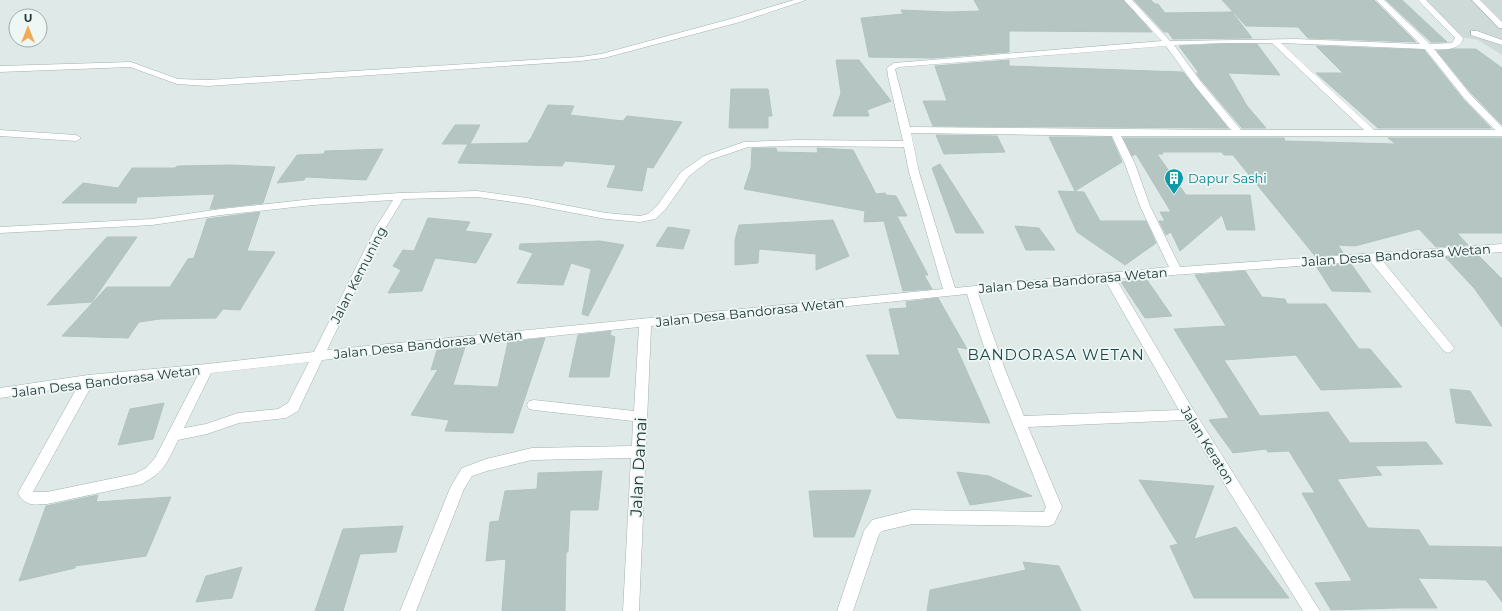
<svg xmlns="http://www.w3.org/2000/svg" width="1502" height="611" font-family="Montserrat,sans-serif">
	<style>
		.built { fill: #cddad8 }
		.building { fill: #b4c5c2; stroke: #b1c3c1 }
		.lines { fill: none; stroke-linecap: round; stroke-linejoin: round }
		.lane-casing { stroke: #a2b1b0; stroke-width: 1 }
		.street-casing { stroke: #a2b1b0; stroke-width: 1 }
		.lane { fill: #fff; fill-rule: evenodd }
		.street { fill: #fff; fill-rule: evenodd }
		.labels { text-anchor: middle; stroke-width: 3.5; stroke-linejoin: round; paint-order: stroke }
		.culture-label { font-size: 13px; fill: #0d838f; stroke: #eff7f5; text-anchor: start }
		.street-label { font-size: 13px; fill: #20393a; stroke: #eff7f5 }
		.quarter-label { font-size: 15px; letter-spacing: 1px; fill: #1c494b; stroke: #eff7f5 }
		.near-street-label { font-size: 16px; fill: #20393a; stroke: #eff7f5 }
	</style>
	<rect width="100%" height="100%" fill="#dfeae8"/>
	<!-- built -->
	<path class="built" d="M1425,0h77v55l-24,-15 -18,-3z"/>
	<!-- building -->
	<path class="building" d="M974,0h149l29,32 -143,-1v21l-77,6 -63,-1 -8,-39 42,-4 -2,-4 47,2 32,-1z
		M1134,0h17l4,4h3l7,9 67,-1 20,26 -79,1 -5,-7h-4z
		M1222,0h152l42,42 -108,-4 -10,-11 -52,-1z
		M1386,0h16l45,42h-16z
		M1224,44h33l23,31 -52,-2 19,33 19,22h-24l-40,-47 -6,-8h3l-20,-27z
		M1316,46l108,4 39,49 28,29h-113l-62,-55h27z
		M1455,49h21l26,19v57l-31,-32 -34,-42z
		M836,60h23l32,41 -24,9 2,6h-36l8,-23z
		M1009,60v6l174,6 45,56 -295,-2 -10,-25h24l-12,-35z
		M731,89h37l4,27h-4v12h-39z
		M548,105l26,1 -4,9 53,6 4,-5 55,6 -29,46 -6,-1 -5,24 -35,-4 9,-22 -51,-4 -3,5 -104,-3 10,-19h-26l13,-19h25l-10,19 58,-1 1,-3h1z
		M936,135l61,1 8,16 -61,2z
		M1049,137h62l11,25 -47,29z
		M1123,138h161l1,3 111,3 -8,-6h114v95h-45l11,12 -32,2 -17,-18 -64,17 -17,-1 6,9 -29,2 -82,-101h-9l-2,-3h-60l1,2h-6l29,41h64l5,35h-28l-5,-15 -42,36 -9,-19 -5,3 -7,-14h6l-5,-9h11l-35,-58 -4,2z
		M752,148h24l1,4 41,1 -1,-5 36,2 23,44 9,-1 1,2 10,1 11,20h-10l31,59h-4l8,14 -29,2 -19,-70 -20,1 1,-11 -121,-22 7,-21z
		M383,149l-17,31 -60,-3 -2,3 -27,3 20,-28 27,-1 1,-3z
		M940,164l44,69h-28l-24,-65z
		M231,165l44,2 -12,36 -53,6 5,-15 -78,3 -1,6h-74l21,-20 35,5 14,-20h43l2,-2z
		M1058,191l26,1 16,29h46l10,22 -31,22 -48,-33z
		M260,212l-13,39 28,1 -35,58 -17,-1 -7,9 -56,1 -21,3 -11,16 -66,-2 45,-49h63l18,-28 6,-1 13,-39z
		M428,218l42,4 -5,9 27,3 -16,29 -41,-5 -13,33 -34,2 13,-23 -8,-4 10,-16 11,1z
		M833,220l16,36 -33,14v-16l-57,-5 -1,14 -23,2v-25l4,-15z
		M1015,226l24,2 16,22h-29z
		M668,227l22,3 -7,19 -27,-3z
		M107,237h30l-45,65 -45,3z
		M600,241l24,4 -36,71 -6,-2 9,-45 -20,-6 -8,22 -46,-2 16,-30 -14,-4 1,-5z
		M1478,255l24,24v48l-28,-39 -29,-31z
		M1351,264l20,28 -39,-1 -16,-25z
		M1245,271l17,26 23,2 2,5h39l33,45h11l32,38 -81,3 -25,-35 -72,5 36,56 68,-4 22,31 76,-1 17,22 -68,2 7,9 -45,4 31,49 51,2 10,16 73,1v55l-16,-22 -68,-2 19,30h-40l-66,2 -16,-27 37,-2 -50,-88h13l-26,-42 -21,1 -2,-3 -33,4 -24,-33 20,-2 -55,-89 52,-3 -31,-51z
		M1147,280l25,36 -27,2 -24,-36z
		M938,298l29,51 -11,-2 34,76 -93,-5 -31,-63h34l-11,-46 18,-1 -1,-6z
		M611,331l-1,4 5,2 -6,40h-40l9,-42z
		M545,338l-32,95 -68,-2 4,-11 -38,-5 27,-46 -7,1 6,-20 28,-3 -12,38 45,2 10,-45z
		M1450,389l20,2 22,35 -36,-3z
		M164,403l-11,36 -35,6 12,-36z
		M602,471l-4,39h-28l-2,42h-2l-1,59h-63l4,-52 -20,2 4,-39 9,-1 6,-30 32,-2 1,-16z
		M957,472l32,4 43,20 -62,9z
		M1139,480l75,6 -20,53 42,-12 53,71h-95l-24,-52 8,-2z
		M871,490l-17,47h-40l-5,-46z
		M98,495l-2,7 75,-5 -25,59 -71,10v2l-56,13 27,-75z
		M403,526l-7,26 -36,2 -17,57h-28l28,-82z
		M1023,562l36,4 22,45h-154l3,-21 96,-20z
		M242,567l-10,31 -36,4 10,-26z"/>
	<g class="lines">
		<!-- lane casing -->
		<g class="lane-casing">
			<path id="lane" d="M1472,0h8l22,22v6h-3z
				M1471,31h6l25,9v5l-31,-10z"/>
		</g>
		<!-- street casing -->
		<g class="street-casing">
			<path id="street" d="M794,0h12l-66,22 -136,36 -24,3 -372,25 -31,-2 -47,-17 -130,5v-6l131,-4 47,17 30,1 372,-23 21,-3 133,-36z
				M1124,0h8l38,41 126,-2 124,5 -44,-44h8l46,44 22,-1 3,-5 -37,-38h8l37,38c-1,12 -20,12 -29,11l36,45 32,33v9h-381l14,28 15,42 30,61 322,-23v8l-120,8 70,85 2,3 -2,3 -4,2 -4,-2 -74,-90 -254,18 78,132 126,200h-17l-118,-191 -157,7 34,80 -8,17 -5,2 -137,-2 -30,7 -3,3 -26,77h-16l27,-80 8,-11 40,-10 132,2 2,-5 -54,-135 -25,-78 -316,32 -12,285h-16l8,-153 -99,2 -45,11 -15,5 -8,13 -48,122h-16l51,-125 11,-18 24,-9 46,-11 100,-2 1,-25 -99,-11 -5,-1 -2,-4 2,-4 5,-1 100,11 5,-84 -317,33 -24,51 -12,7 -47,5 -32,11 -29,6c-11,23 -13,31 -36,44l-95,20c-13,1 -23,2 -29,-11l60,-107 -78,12v-10l88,-13 119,-11 107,-12 62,-125 17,-27 -80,5 -92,10 -69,10 -152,8v-6l152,-8 69,-10 92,-10 87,-6 77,-2 50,7 79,15 34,3 8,-2 9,-8 24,-34 23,-16 40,-14 53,-2 106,1 -15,-65 -1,-8 7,-5 268,-22zM1224,43h48l92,87h-123l-40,-48 -27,-37zM1281,43l144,6 39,49 31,32h-121zM1166,46l29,40 36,44 -321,-3 -15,-58 4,-2zM911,133l201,3 13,28 15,42 29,61 -214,21 -36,-116zM797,146l107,1 5,25 34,117 -616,61 59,-123 17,-28 74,-2 50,7 79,15 34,3 15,-3 10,-9 24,-34 21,-16 38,-13zM1105,280l74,130 -155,6 -18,-44 -28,-79zM309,362l-21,41 -10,6 -40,4 -32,11 -22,4 27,-55zM198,375l-43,83 -9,10 -12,6 -87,18h-14l59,-107z
				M0,130l76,5 5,3 -5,3 -76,-5z"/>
		</g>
		<!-- lane -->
		<use href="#lane" class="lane"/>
		<!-- street -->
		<use href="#street" class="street"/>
	</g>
	<!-- icons -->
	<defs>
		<g id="building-pin" transform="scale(1)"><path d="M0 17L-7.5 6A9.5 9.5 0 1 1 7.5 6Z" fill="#0f9aa8" stroke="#eff7f5"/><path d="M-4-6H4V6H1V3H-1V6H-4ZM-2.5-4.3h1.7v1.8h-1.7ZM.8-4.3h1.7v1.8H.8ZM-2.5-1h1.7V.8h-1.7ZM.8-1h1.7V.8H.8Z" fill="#fff"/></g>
	</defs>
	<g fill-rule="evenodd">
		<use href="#building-pin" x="1174" y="178"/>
	</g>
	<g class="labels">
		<!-- culture labels -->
		<g class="culture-label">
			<text x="1188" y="183">Dapur Sashi</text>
		</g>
		<!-- street labels -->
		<g class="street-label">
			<text transform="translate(1396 255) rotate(-4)" y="5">Jalan Desa Bandorasa Wetan</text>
			<text transform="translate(358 275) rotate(-63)" y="5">Jalan Kemuning</text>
			<text transform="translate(1073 280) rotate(-5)" y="5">Jalan Desa Bandorasa Wetan</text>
			<text transform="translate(750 312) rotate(-6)" y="5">Jalan Desa Bandorasa Wetan</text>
			<text transform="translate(428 344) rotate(-6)" y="5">Jalan Desa Bandorasa Wetan</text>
			<text transform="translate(106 381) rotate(-7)" y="5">Jalan Desa Bandorasa Wetan</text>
			<text transform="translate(1208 445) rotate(58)" y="5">Jalan Keraton</text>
		</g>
		<!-- quarter labels -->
		<g class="quarter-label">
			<text x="1056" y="360">BANDORASA WETAN</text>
		</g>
		<!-- near-street labels -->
		<g class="near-street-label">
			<text transform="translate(638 467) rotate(-87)" y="6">Jalan Damai</text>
		</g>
	</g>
	<!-- north arrow -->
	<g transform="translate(28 28)"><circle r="19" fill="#eff7f5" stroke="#9cabaa"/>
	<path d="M0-3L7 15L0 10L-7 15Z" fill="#f1aa55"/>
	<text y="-6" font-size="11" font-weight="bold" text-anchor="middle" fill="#20393a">U</text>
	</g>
</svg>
